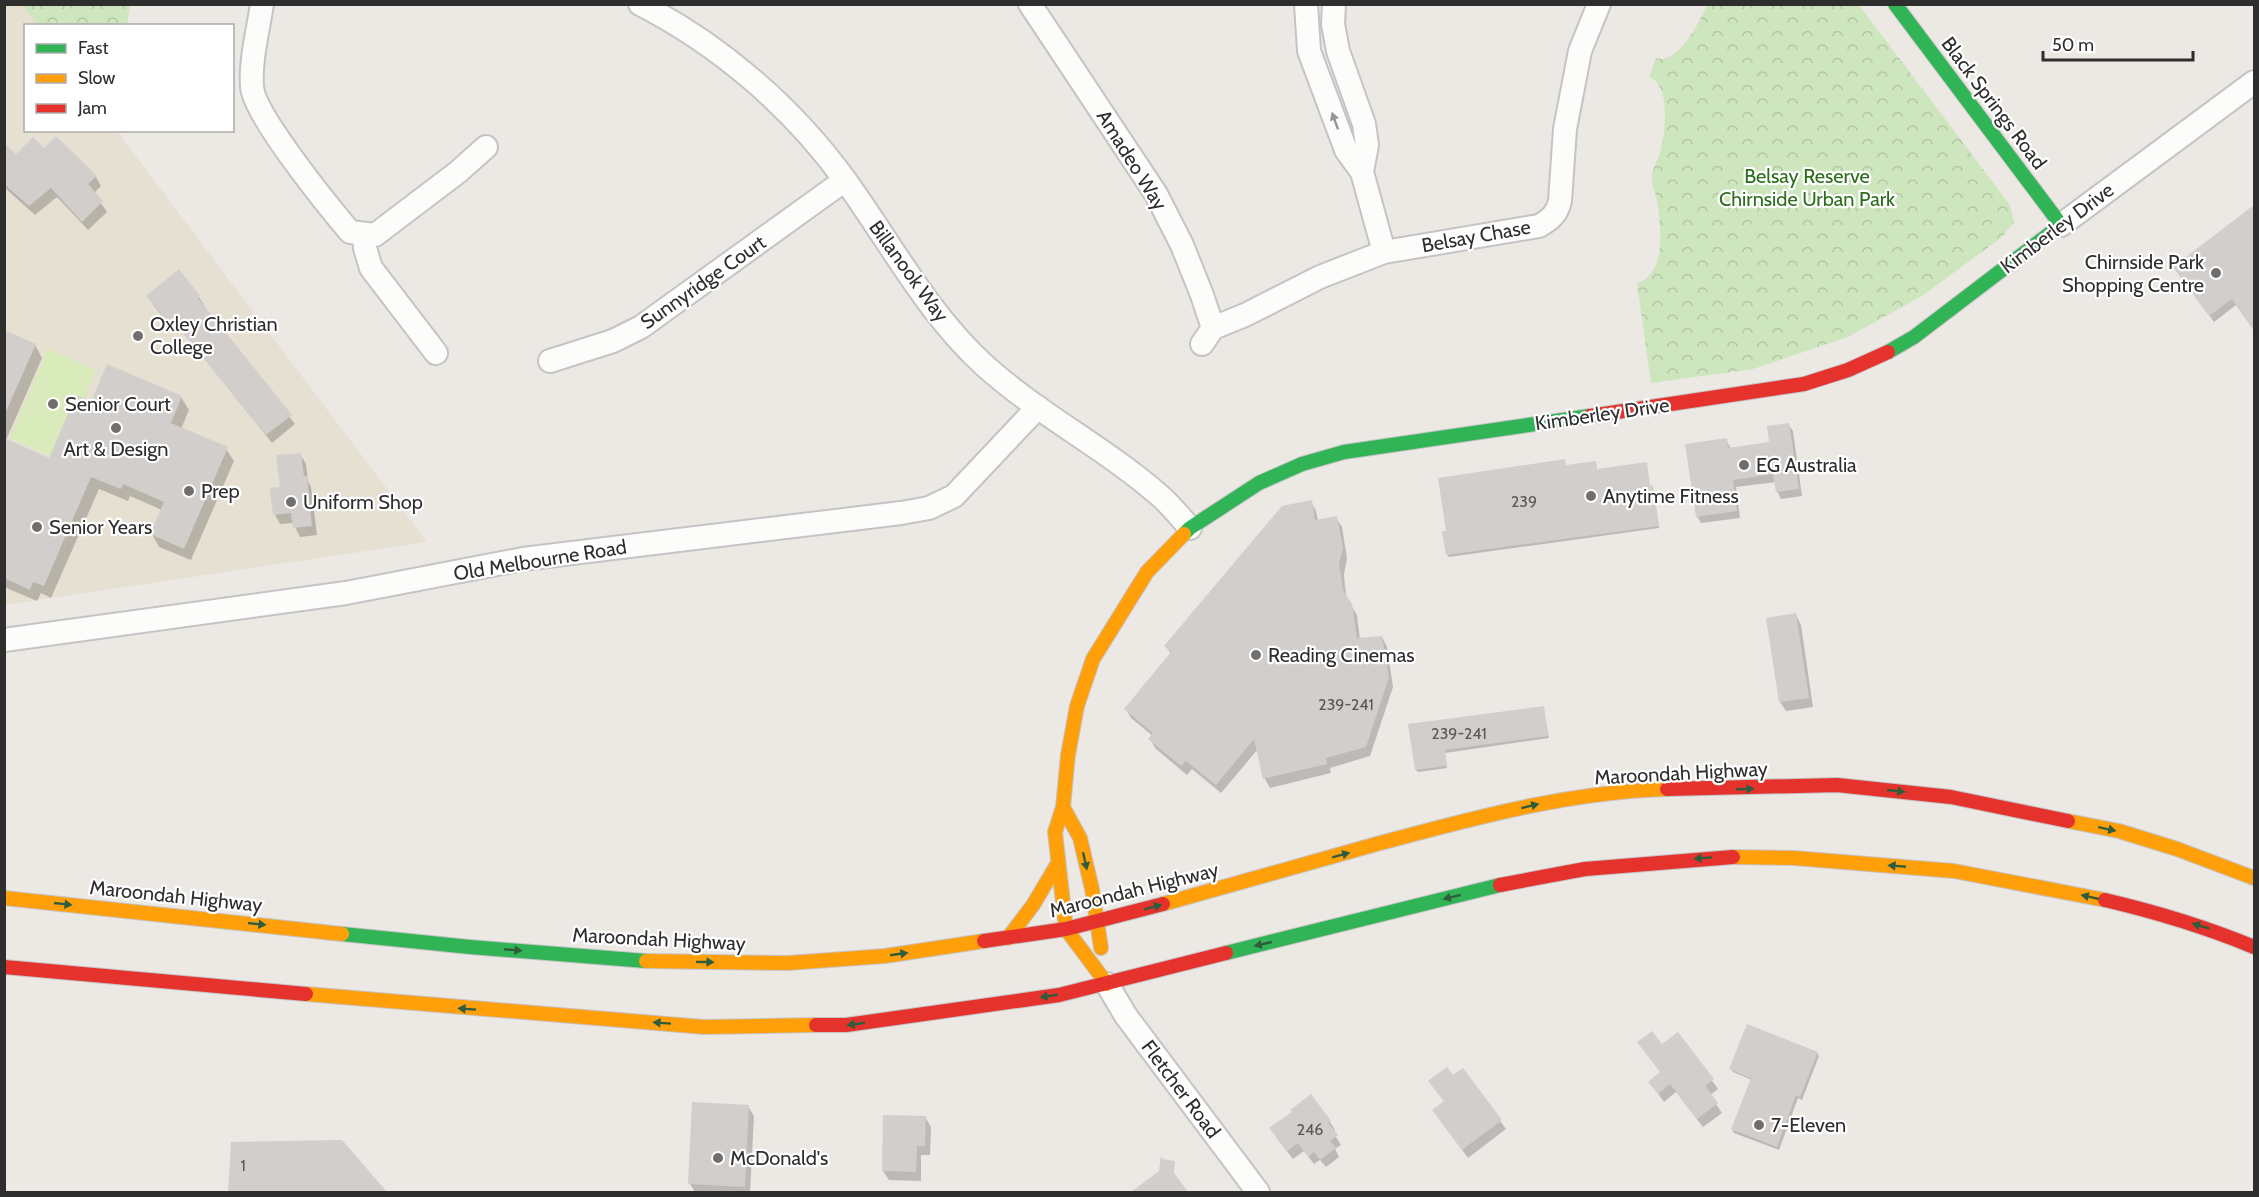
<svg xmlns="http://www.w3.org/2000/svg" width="2259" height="1197" font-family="Cabin,sans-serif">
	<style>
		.education { fill: #e6e0d3 }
		.park { fill: url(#park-crowns) }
		.pitch { fill: #d9eabb }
		.shadow { fill: #0003 }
		.building { fill: #d1cecb }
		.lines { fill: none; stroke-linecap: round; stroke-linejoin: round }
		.street-casing { stroke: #c5c4c5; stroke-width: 26 }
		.fast-casing { stroke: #c5c4c5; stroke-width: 16 }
		.slow-casing { stroke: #c5c4c5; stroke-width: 16 }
		.jam-casing { stroke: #c5c4c5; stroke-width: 16 }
		.street { stroke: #fcfcfb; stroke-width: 22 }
		.fast { stroke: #30b455; stroke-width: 14 }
		.slow { stroke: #ff9f0a; stroke-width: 14 }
		.jam { stroke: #e5322d; stroke-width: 14 }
		.oneway { fill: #959594 }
		.oneway2 { fill: #2f5d3c }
		.poi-dot { fill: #706f6e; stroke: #fff; stroke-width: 2 }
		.labels { text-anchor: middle; stroke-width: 4.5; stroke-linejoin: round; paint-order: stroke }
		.number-label { font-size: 16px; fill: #585857 }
		.street-label { font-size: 20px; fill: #2e2e2e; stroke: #fff }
		.park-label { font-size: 20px; fill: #2c6e1b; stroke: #fff }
		.poi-label { font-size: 20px; fill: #2e2e2e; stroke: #fff; text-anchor: start }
	</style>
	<defs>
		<pattern id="park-crowns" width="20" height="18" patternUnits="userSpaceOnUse" patternTransform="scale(1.5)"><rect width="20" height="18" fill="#cee6be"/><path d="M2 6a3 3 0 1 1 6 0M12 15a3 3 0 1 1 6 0" fill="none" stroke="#b1c6a4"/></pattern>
	</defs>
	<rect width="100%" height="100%" fill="#ece8e4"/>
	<!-- education -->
	<path class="education" d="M22,4l16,21 -12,1v104l91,1 310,411 -422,63 -1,-600z"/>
	<!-- park -->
	<path class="park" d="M22,5h108l-3,21 -89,-1z
		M1707,5h152l151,200 4,17 -12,15 -80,59 -74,41 -95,32 -102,14 -14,-100c30,-9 24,-57 20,-82 -1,-8 -7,-19 -5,-26 1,-8 6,-15 8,-22 5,-19 12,-67 -11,-76l7,-19c22,8 44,-37 51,-53z"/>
	<!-- pitch -->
	<path class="pitch" d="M48,349l48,21 -38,89 -48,-21z"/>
	<!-- shadow -->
	<path class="shadow" d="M4,145l12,12 28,-7 52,27 5,9 -7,7 13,19 -19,18 -31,-33 -22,18 -31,-28z
		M2254,207v123l-18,-25 -22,17 -39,-54z
		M199,297l5,8 -1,2 92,117 -23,19 -94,-117 -4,4 -21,-25z
		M4,332l31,13 7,13 -36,82 44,20 42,-56 89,-7 8,13 -8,19 45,20 8,12 -43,99 -32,-13 -7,-13 10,-24 -32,-14 -2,5 -29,-12 -48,109 -10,-5 -4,8 -33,-14z
		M1788,424l5,7 9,65 -21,3 -4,-8 -1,-9 -40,5 4,31 -39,5 -4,-7 29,-76 5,9 40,-6z
		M300,454l6,10 2,17 3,6 6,48 -17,2 -7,-14 -13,1 -5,-9 6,-26z
		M1595,463l2,7 55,17 7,41 -210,29 -2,-2 119,-88z
		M1311,502l5,9 2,10 18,-3 6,9 5,31 -3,16 1,13 2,12 10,16 3,25 22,-3 5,10 6,40 -23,69 -40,12 1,5 -61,15 -5,-9 -7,-30 -37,44 -29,-24 -5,6 -32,-27 -5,-9 3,-3 -22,-18 -5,-9 45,-55 -5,-8z
		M1796,615l5,10 12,82 -27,4 -6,-9z
		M1543,707l6,31 -104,15 2,15 -29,4 -2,-2 -6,-44z
		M1678,1034l40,55 -8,6 12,18 -19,14 -27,-35 -12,10 -14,-20 11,-9 1,-27z
		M1817,1053l2,3 -17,44 -4,-2 -19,52 -45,-17 -2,-4 20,-49 -19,-8 -2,-3z
		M1462,1070l44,59 -38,29 -34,-47 11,-9 -15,-20 23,-5z
		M1311,1096l19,26 5,8 -2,2 8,13 -6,4 4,8 -13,10 -6,-7 -6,4 -10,-13 -11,8 -17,-22 17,-25z
		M748,1106l6,10 -4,76h-55l-5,-8z
		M925,1117l6,10 -1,28h-9v26l-32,-1 -6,-9z
		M341,1141l44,51h-156l3,-48z
		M1174,1162v14l13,16h-54z"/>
	<!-- building -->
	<path class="building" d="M56,136l41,40 -9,8 15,17 -21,21 -31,-34 -22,18 -25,-22v-41l12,11 17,-17 11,11z
		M2254,205v126l-22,-32 -23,17 -36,-49z
		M179,269l21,27 -2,2 94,117 -26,20 -94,-116 -4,3 -22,-26z
		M4,330l32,14 -32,72z
		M107,364l75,32 -11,27 57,24 -44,102 -34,-15 14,-32 -41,-18 -2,5 -30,-12 -47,109 -11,-4 -3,8 -26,-12v-140l45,20 27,-63 15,7z
		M1789,423l10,66 -23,3 -3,-18 -40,6 4,31 -41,6 -11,-73 42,-6 1,10 41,-6 -2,-16z
		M301,453l3,23h3l5,50 -19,2 -2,-15 -18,2 -3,-27 10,-1 -4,-32z
		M1565,459l1,6 30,-4 1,8 50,-7 3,24 3,-1 6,41 -213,29 -4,-24h4l-8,-53z
		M1312,500l3,20 22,-4 6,32 -4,16 2,12 2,14 9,14 5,34 25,-2 7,41 -23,70 -40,11 1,6 -64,15 -9,-40 -38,46 -30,-24 -5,5 -33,-27 5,-6 -29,-24 47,-57 -7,-6 118,-140z
		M1796,613l13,85 -30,4 -13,-84z
		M1544,706l4,30 -103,14 2,16 -32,4 -7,-46z
		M1747,1024l71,28 -18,45 -4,-2 -19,52 -46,-18 21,-53 -2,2 -21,-9z
		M1652,1031l10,13 16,-12 36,47 -9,7 13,17 -21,16 -27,-35 -12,10 -10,-12 12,-10 -23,-30z
		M1447,1067l6,8 10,-7 39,52 -40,30 -30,-40 12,-9 -16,-20z
		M1311,1094l20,27 -3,2 10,12 -8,6 6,7 -16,12 -6,-8 -6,5 -10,-14 -11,8 -18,-23 23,-16 -2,-2z
		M692,1102l57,3 -4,82 -57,-3z
		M883,1115l43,1 -1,30h-8l-1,26 -34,-1z
		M342,1140l45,52h-159l3,-50z
		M1161,1156l2,3 12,2 -1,12 14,19h-57l28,-21z"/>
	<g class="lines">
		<!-- street casing -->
		<g class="street-casing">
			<path id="street" d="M262,4c-4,27 -12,57 -10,83 2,28 77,120 98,145l25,3 83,-63 28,-25
				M640,4c80,41 152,103 205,176 45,62 82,133 139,185 54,49 120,82 175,130 11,9 21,22 31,33
				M1030,4l126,190 26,51 20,50 11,33
				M1306,4l3,47 37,99 16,22 22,80
				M1334,4l-1,20 5,27 26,73 3,21 -5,27
				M2061,225l193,-143
				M364,234l1,14 6,20 65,85
				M1202,344l11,-16 32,-13 75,-38 64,-25 155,-26c12,-7 18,-12 21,-25l5,-72 15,-78 19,-47
				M550,361l63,-20 28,-14 204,-147
				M4,640l342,-47 177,-34 378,-46 28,-5 25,-12 84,-89
				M1107,984l19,32 132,176"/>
		</g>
		<!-- fast casing -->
		<g class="fast-casing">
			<path id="fast" d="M1888,352l26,-15 147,-112 -166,-221
				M1184,534l6,-6 69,-45 43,-19 42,-12 246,-36
				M342,934l128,13 176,14
				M1226,953l274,-68"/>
		</g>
		<!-- slow casing -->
		<g class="slow-casing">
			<path id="slow" d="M1063,807l17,31 12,51 9,59
				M2068,821l51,10 58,18 77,29
				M1733,857l61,1 160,13 151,29
				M4,898l338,36
				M1163,904c70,-20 140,-39 210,-59 96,-26 194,-53 294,-56
				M1008,938l25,-33 25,-42
				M646,961l142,2 97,-7 99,-15
				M1107,984l-41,-55 -11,-97 8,-25 5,-52 9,-49 16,-47 54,-87 37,-38
				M306,994l398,33 112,-2"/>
		</g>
		<!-- jam casing -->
		<g class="jam-casing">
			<path id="jam" d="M1590,416l214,-32 44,-14 40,-18
				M1667,789l170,-4 114,12 117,24
				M1500,885l85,-16 148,-12
				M2105,900c51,12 101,27 149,47
				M984,941l82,-12 97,-25
				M4,967l302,27
				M816,1025h30l213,-30 167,-42"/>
		</g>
		<!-- street -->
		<use href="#street" class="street"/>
		<!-- fast -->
		<use href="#fast" class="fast"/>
		<!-- slow -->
		<use href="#slow" class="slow"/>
		<!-- jam -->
		<use href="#jam" class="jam"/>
	</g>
	<!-- one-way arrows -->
	<defs><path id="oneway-solid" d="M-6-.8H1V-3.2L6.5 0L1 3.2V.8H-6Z" transform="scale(1.5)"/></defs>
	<use class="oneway" href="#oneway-solid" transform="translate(1335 121) rotate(-110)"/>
	<g class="oneway2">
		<use href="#oneway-solid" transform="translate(1745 789) rotate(-2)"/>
		<use href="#oneway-solid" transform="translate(1896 791) rotate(6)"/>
		<use href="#oneway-solid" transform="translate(1530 806) rotate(-14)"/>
		<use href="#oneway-solid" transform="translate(2107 829) rotate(12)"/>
		<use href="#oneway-solid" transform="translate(1341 855) rotate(-15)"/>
		<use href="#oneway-solid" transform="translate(1703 858) rotate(176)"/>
		<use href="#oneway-solid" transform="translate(1085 861) rotate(77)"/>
		<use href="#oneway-solid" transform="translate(1897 866) rotate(-175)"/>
		<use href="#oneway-solid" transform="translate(1452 897) rotate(166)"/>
		<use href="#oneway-solid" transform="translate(2090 897) rotate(-167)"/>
		<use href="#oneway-solid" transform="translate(63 904) rotate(6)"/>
		<use href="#oneway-solid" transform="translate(1153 907) rotate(-15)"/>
		<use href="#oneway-solid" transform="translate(257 924) rotate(6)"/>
		<use href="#oneway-solid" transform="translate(2201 926) rotate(-163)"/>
		<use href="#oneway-solid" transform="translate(1263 944) rotate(167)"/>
		<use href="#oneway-solid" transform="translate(513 950) rotate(5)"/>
		<use href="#oneway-solid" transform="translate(899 954) rotate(-8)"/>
		<use href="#oneway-solid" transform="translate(705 962) rotate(1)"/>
		<use href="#oneway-solid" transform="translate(1049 996) rotate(171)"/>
		<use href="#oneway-solid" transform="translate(467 1009) rotate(-176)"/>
		<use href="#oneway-solid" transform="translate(662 1023) rotate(-176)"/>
		<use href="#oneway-solid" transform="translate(856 1024) rotate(172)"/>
	</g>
	<!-- markers -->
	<g class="poi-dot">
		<circle cx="2216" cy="273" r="6"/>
		<circle cx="138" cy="336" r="6"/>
		<circle cx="53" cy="404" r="6"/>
		<circle cx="116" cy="428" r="6"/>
		<circle cx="1744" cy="465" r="6"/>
		<circle cx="189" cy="491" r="6"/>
		<circle cx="1591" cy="496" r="6"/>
		<circle cx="291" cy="502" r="6"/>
		<circle cx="37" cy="527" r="6"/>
		<circle cx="1256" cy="655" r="6"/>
		<circle cx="1759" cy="1125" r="6"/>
		<circle cx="718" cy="1158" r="6"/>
	</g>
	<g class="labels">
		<!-- number labels -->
		<g class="number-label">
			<text x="1524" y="507">239</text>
			<text x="1346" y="710">239-241</text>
			<text x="1459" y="739">239-241</text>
			<text x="1310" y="1135">246</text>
			<text x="243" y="1171">1</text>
		</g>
		<!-- street labels -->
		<g class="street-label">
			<text transform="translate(1994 103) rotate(53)" y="7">Black Springs Road</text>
			<text transform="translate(1132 160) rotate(58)" y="7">Amadeo Way</text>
			<text transform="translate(2057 228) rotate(-37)" y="7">Kimberley Drive</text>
			<text transform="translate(1476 236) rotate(-10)" y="7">Belsay Chase</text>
			<text transform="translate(909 271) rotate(54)" y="7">Billanook Way</text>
			<text transform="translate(703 282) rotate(-35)" y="7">Sunnyridge Court</text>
			<text transform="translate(1602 414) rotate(-8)" y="7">Kimberley Drive</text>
			<text transform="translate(540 560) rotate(-9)" y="7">Old Melbourne Road</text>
			<text transform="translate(1681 773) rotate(-3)" y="7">Maroondah Highway</text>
			<text transform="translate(1134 890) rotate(-14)" y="7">Maroondah Highway</text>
			<text transform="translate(176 896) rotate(6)" y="7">Maroondah Highway</text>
			<text transform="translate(659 939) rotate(3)" y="7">Maroondah Highway</text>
			<text transform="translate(1181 1089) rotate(53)" y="7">Fletcher Road</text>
		</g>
		<!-- park labels -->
		<g class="park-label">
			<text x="1807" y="183">Belsay Reserve<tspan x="1807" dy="23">Chirnside Urban Park</tspan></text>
		</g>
		<!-- poi labels -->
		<g class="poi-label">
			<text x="2204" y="269" text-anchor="end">Chirnside Park<tspan x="2204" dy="23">Shopping Centre</tspan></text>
			<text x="150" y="331">Oxley Christian<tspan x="150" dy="23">College</tspan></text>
			<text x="65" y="411">Senior Court</text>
			<text x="116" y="456" text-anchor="middle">Art &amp; Design</text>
			<text x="1756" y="472">EG Australia</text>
			<text x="201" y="498">Prep</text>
			<text x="1603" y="503">Anytime Fitness</text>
			<text x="303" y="509">Uniform Shop</text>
			<text x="49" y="534">Senior Years</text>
			<text x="1268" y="662">Reading Cinemas</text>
			<text x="1771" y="1132">7-Eleven</text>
			<text x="730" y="1165">McDonald's</text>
		</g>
	</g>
	<!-- border -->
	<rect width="2259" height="1197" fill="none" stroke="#2e2e2e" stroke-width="12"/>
	<!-- legend -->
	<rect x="24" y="24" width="210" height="108" fill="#ffffff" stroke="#ababab" stroke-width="1.5"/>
	<rect x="36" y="44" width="30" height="9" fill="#30b455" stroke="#ababab" stroke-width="1.5"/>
	<text x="78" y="54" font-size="18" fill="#2e2e2e">Fast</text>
	<rect x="36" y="74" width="30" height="9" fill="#ff9f0a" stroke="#ababab" stroke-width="1.5"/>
	<text x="78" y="84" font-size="18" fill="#2e2e2e">Slow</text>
	<rect x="36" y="104" width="30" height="9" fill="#e5322d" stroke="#ababab" stroke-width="1.5"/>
	<text x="78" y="114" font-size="18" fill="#2e2e2e">Jam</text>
	<!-- scale -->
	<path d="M2043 51v9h150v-9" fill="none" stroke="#2e2e2e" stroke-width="3"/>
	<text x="2052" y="51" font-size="18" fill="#2e2e2e" stroke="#ffffff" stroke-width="4.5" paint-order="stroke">50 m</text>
</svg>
